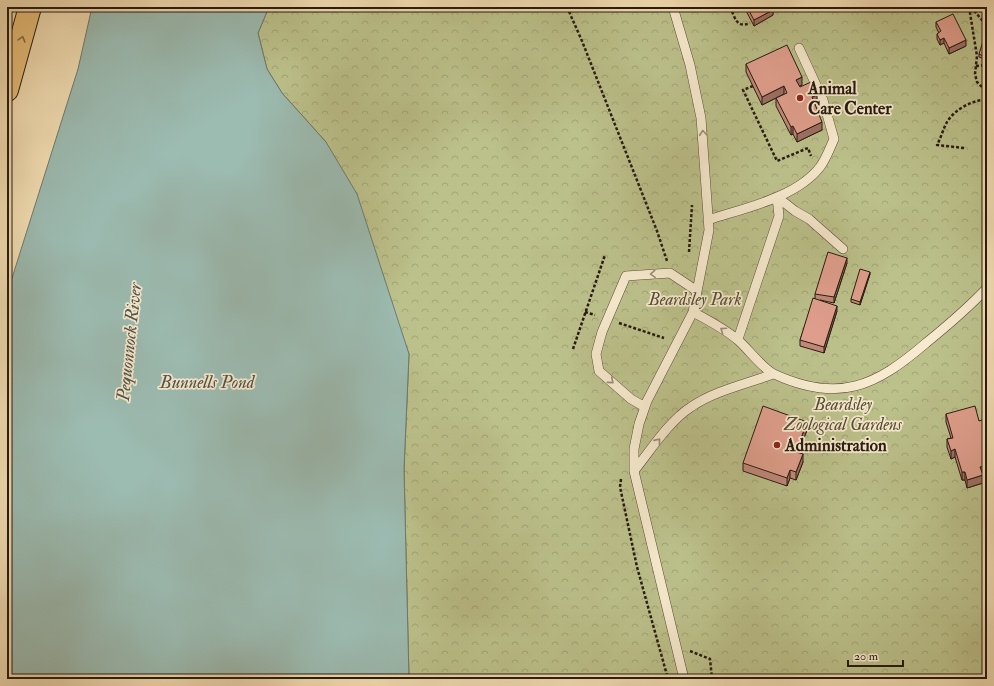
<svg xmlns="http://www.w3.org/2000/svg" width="994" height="686" font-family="'IM FELL Double Pica',serif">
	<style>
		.forest { fill: url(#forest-crowns); stroke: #726e4e }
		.water { fill: #9cbbb1; stroke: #6d7b71 }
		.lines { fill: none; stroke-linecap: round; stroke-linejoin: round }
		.service-casing { stroke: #5a4b3a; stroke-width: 10 }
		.motorway-casing { stroke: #271a12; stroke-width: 24 }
		.path { stroke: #271a12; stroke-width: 2.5; stroke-dasharray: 3 2; stroke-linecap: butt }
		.service { stroke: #f7eace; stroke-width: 9 }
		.motorway { stroke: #e9bf7a; stroke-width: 22 }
		.wall { fill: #c18979; stroke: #271a12 }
		.shaded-wall { fill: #9d6f63; stroke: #271a12 }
		.building { fill: #e09f8d; stroke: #271a12 }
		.oneway { stroke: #886c46 }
		.oneway2 { stroke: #998c79 }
		.poi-dot { fill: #8f2418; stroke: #f7eace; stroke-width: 1.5 }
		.labels { text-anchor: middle; stroke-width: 3.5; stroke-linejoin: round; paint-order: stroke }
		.poi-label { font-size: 17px; font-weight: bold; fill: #271a12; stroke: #f7eace; text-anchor: start }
		.park-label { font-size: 17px; font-style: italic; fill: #544c36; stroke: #f7eace }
		.water-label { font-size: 18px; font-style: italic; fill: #50524a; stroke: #f7eace }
	</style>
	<defs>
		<pattern id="forest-crowns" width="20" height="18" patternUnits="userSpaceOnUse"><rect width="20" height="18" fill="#bcc18b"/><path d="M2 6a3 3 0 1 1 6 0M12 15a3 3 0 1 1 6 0" fill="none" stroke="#a2a577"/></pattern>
	</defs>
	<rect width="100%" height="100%" fill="#f2deb3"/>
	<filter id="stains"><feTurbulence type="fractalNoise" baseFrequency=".005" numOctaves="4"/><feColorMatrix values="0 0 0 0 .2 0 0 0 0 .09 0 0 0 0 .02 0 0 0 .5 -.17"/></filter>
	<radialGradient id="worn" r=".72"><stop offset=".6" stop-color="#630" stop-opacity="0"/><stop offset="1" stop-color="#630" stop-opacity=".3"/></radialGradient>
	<!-- forest -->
	<path class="forest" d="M269,7h718v672h-578l-5,-210 5,-115 -83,-212 -44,-49 -15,-24 -9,-36z"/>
	<!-- water -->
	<path class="water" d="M92,7h177l-11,26 9,36 15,24 44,49 31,52 52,160 -5,115 5,210h-402v-385l71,-225z"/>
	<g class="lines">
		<!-- service casing -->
		<g class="service-casing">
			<path id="service" d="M673,7l17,58 11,53 8,112 -16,82 -46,89 -8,23 -5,25v22l50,208
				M777,197l18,14 14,8 34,30
				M708,220c36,-12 88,-22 112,-53 6,-8 10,-19 14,-28l-11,-39 -24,-52
				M693,312c15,8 34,18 46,29 10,9 24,28 35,33 65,30 102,12 152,-31 21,-17 42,-35 61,-55
				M738,339l41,-123 -2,-19
				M645,407l-14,-8 -32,-28 -3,-17 6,-22 24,-56 44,-3 27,18
				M634,471c16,-20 35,-50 57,-64 23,-16 55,-23 82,-33"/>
		</g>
		<!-- motorway casing -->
		<g class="motorway-casing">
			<path id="motorway" d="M7,90l23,-83"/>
		</g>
		<!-- path -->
		<path class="path" d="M567,7l15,34 75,190 10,30
			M730,7c5,10 6,22 20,16
			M926,7h11
			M969,7l8,49 -2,18 2,8 5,5h5
			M971,7l16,19
			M976,66l11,-1
			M753,86l-10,4 34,71 31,-13 3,8
			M964,148l-27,-3c4,-7 6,-16 10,-23 7,-12 26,-23 40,-22
			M689,252l3,-47
			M585,312l10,3
			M619,323l45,15
			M573,349l32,-94
			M621,479l-1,8 17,80 31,112
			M690,651l20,8 2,20"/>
		<!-- service -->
		<use href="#service" class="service"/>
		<!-- motorway -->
		<use href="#motorway" class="motorway"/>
	</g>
	<!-- wall -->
	<path class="wall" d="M744,7h28l1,8 -19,11z
		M936,22l30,24 -17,8 -5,-11 -4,2 -3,-6v-5l2,-1 -3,-6z
		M987,42v18l-8,-3v-3z
		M746,64l56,21 -3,1 1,1 17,16 -2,1 7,26 -25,12 -4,-8 -2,1 -15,-29v-8l-14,7 -16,-33z
		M847,263l-13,40 -14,-3 17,11 -13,42 -24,-7v-6l15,-41v-5z
		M870,274l-10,31 -9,-3v-3z
		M946,414l33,7 8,5v47l-5,1 1,9 -16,5 -2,-8h-3l-7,-23 -4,2 -4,-12v-8l4,-1 -5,-16z
		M807,430l-9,23 5,9 -7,18 -6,-2 -3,8 -44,-15v-8z"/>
	<!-- shaded-wall -->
	<path class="shaded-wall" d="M773,10v5l-19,11v-6z
		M944,38v5l-4,2v-5z
		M966,40v6l-17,8v-6z
		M802,77v8l-6,3v-8z
		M784,86v8l-22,11v-8z
		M817,95v8l-5,2v-8z
		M822,122v8l-25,12v-8z
		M793,126v8l-2,1v-8z
		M847,258v5l-13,40v-6z
		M870,272v2l-10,31v-3z
		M837,306v5l-13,42v-6z
		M807,422v8l-11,30v-8z
		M955,449v8l-4,2v-8z
		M803,454v8l-7,18v-8z
		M987,465v8l-7,2v-8z
		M790,470v8l-3,8v-8z
		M962,472h3v8h-3z
		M983,475v8l-16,5v-8z"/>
	<!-- building -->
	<path class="building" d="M747,7h25l1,3 -19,10z
		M953,14l13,26 -17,8 -5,-10 -4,2 -3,-6 4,-3 -5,-9z
		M983,41l4,1v16l-8,-4z
		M787,45l15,32 -6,3 4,7 11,-5 6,13 -5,2 10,25 -25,12 -4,-8 -2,1 -15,-29 11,-5 -3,-7 -22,11 -16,-33z
		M828,252l19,6 -13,39 -19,-3z
		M860,269l10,3 -10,30 -9,-3z
		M813,298l24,8 -13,41 -24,-7z
		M763,406l44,16 -11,30 7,2 -7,18 -6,-2 -3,8 -44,-15z
		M975,406l4,15 6,-2 2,7v39l-7,2 3,8 -16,5 -2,-8h-3l-7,-23 -4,2 -4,-12 6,-1 -7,-24z"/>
	<!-- one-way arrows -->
	<defs><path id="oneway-chevron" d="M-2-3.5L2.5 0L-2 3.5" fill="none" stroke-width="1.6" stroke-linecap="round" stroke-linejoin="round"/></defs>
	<use class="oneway" href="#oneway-chevron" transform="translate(22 39) rotate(-74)"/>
	<g class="oneway2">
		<use href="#oneway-chevron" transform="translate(703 133) rotate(-95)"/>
		<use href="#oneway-chevron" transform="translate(653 274) rotate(176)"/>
		<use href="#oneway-chevron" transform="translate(723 330) rotate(-146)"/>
		<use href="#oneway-chevron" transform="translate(611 381) rotate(40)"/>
		<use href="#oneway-chevron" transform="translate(658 441) rotate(-51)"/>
	</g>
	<!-- markers -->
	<g class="poi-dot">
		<circle cx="800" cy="98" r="4"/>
		<circle cx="777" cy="445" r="4"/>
	</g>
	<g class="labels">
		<!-- poi labels -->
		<g class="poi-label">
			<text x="808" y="94">Animal<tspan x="808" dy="20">Care Center</tspan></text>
			<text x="785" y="451">Administration</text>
		</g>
		<!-- park labels -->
		<g class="park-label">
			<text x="695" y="305">Beardsley Park</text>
			<text x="843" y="410">Beardsley<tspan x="843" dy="20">Zoological Gardens</tspan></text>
		</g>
		<!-- water labels -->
		<g class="water-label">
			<text transform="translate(129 342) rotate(-84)" y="6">Pequonnock River</text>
			<text x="207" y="388">Bunnells Pond</text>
		</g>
	</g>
	<!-- margin -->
	<rect width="994" height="686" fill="none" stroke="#f2deb3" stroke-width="24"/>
	<rect x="8" y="8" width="978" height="670" fill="none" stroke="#271a12" stroke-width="2"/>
	<rect x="12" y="12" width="970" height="662" fill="none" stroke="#271a12"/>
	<!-- scale -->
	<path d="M848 660v6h55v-6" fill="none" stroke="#271a12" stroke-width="2"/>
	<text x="854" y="660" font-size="12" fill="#271a12" stroke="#f7eace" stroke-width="3" paint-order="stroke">20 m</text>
	<rect width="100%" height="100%" filter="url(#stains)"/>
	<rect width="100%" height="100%" fill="url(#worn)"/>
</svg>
